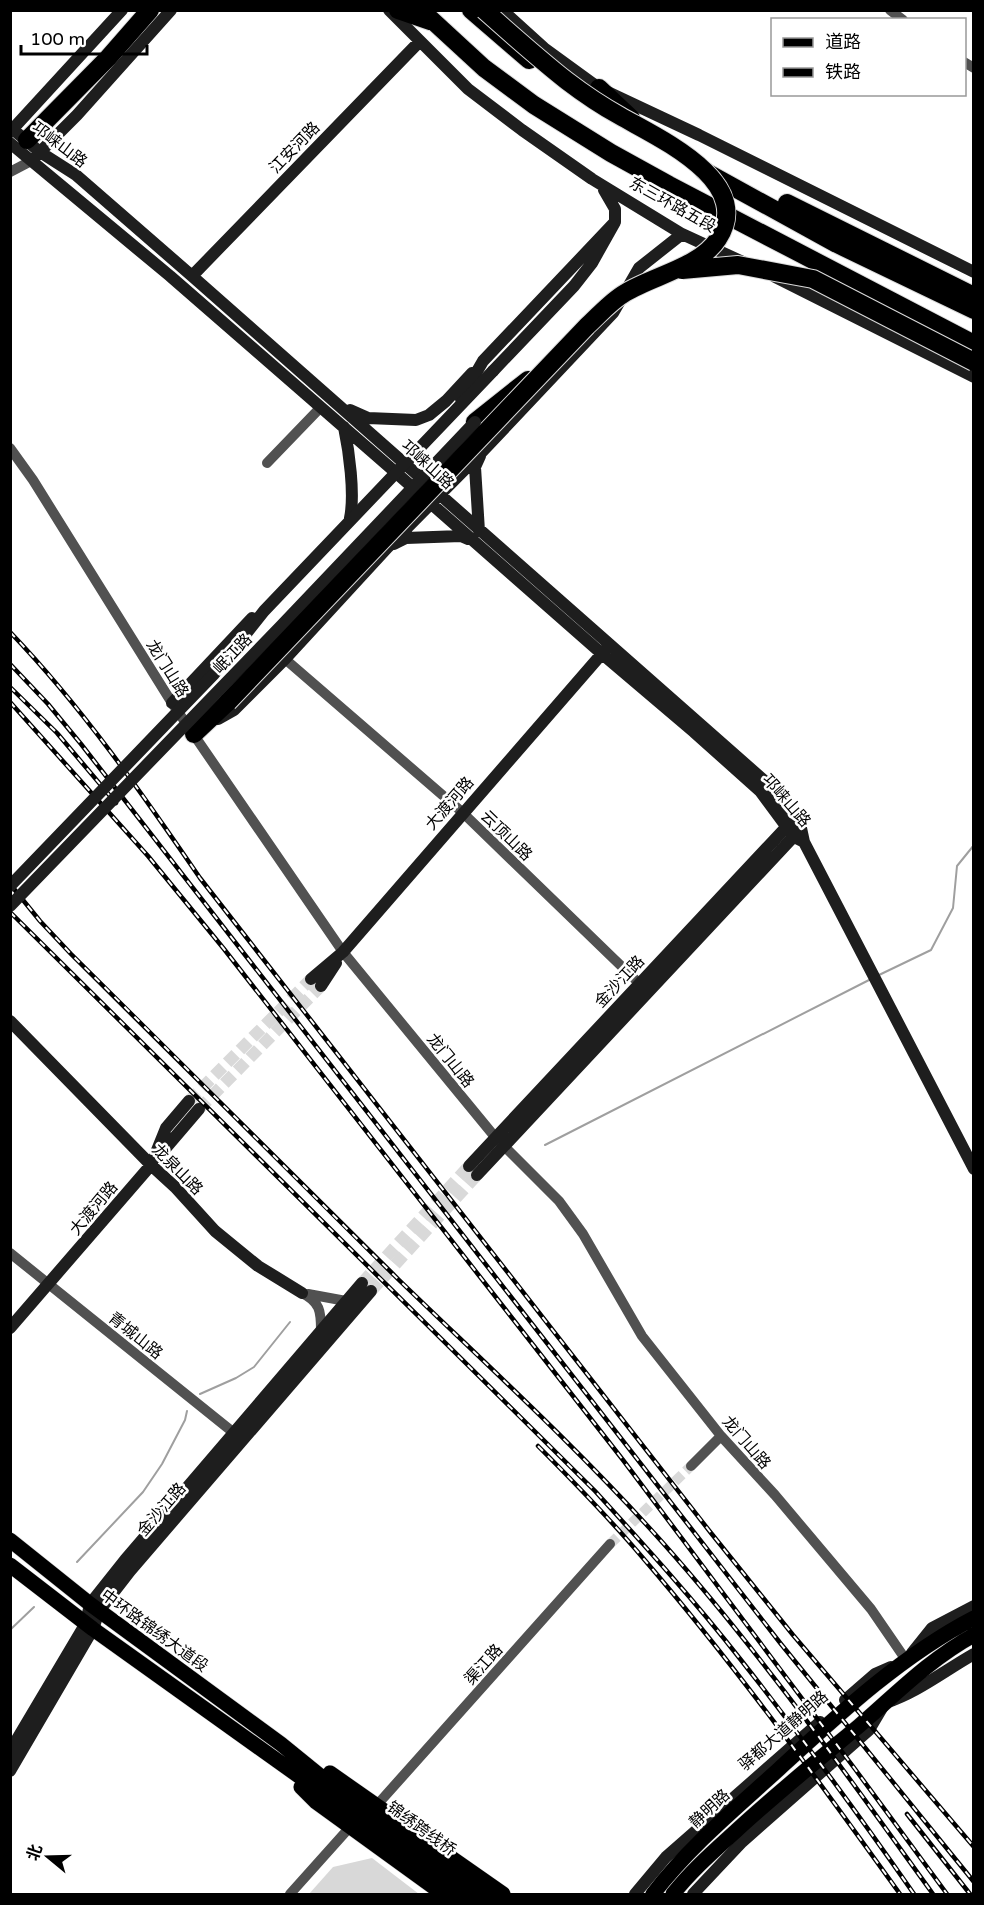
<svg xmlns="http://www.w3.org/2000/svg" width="984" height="1905" font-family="'Varela Round','Noto Sans SC',sans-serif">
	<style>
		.green { fill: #d8d8d8 }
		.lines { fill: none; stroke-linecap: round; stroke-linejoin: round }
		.stream { stroke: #9f9f9f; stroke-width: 2 }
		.street-tunnel { stroke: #d9d9d9; stroke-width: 10; stroke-dasharray: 10 5; stroke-linecap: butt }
		.secondary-tunnel { stroke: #d9d9d9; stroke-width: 12; stroke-dasharray: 12 6; stroke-linecap: butt }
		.primary-casing { stroke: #dbdbdb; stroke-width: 16 }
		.highway-casing { stroke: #dbdbdb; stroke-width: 20 }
		.street { stroke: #515151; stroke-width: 10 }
		.secondary { stroke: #1e1e1e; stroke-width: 12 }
		.primary { stroke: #000; stroke-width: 15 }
		.highway { stroke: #000; stroke-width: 18 }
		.rail-casing { stroke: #000; stroke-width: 4.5 }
		.rail { stroke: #fff; stroke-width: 2; stroke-dasharray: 7; stroke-linecap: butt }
		.highway-bridge-casing { stroke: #dbdbdb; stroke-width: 20; stroke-linecap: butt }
		.secondary-bridge { stroke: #1e1e1e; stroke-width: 12 }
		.highway-bridge { stroke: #000; stroke-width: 18 }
		.labels { text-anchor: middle; stroke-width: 5; stroke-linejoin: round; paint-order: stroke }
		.street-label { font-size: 16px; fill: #000; stroke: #fff }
	</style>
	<rect width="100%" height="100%" fill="#fff"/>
	<!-- green -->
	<path class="green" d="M372,1858l47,36h-110l24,-27z"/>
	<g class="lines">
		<!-- stream -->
		<path class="stream" d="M879,975l52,-25 22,-42 4,-42 17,-21
			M545,1145l326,-166
			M200,1394l36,-16 18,-11 36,-45
			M77,1562l66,-70 19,-28 23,-44 2,-9
			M10,1630l24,-23"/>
		<!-- street-tunnel -->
		<path class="street-tunnel" d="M610,1544l81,-78"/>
		<!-- secondary-tunnel -->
		<path class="secondary-tunnel" d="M189,1101l122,-122
			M199,1109l122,-123
			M362,1283l107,-117
			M371,1291l106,-116"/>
		<!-- primary casing -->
		<g class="primary-casing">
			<path id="primary" d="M10,1540l80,64 191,140 59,48 144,102
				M10,1565l83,64 371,265
				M330,1773l173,121
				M301,1787l15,15 127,92
				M653,1894c36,-47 82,-85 126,-125 60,-55 122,-113 195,-151
				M673,1894c19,-24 41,-43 64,-64 39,-36 81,-70 122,-104 37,-32 71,-67 115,-91"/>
		</g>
		<!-- highway casing -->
		<g class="highway-casing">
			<path id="highway" d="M398,10l32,11
				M421,10l63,58 50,37 77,48 58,32 305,159
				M471,10l58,50
				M599,88l32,30
				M27,140l81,-82 42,-48
				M704,171l133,73 137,66
				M787,203l187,93
				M475,422l53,-42
				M194,734l34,-32"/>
		</g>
		<!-- street -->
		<path class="street" d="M890,10l13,10
			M964,62l10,6
			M10,172l21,-11
			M10,448l23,32 139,223 171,249 152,185 64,64 24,33 59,102 79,100 54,59 96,114 35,51
			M267,463l54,-56
			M285,659l177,153 183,177
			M10,1253l229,184
			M302,1293c18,9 19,18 19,37
			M308,1294l38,7
			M691,1466l30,-30
			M377,1805l233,-261
			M290,1894l60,-67"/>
		<!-- secondary -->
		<path class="secondary" d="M389,10l79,79 54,41 70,49 90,55 63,29
			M502,10l42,38 55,40 100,47 275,137
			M10,127l30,25 36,23 116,101 576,508 33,44 3,14 170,327
			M10,132l112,-122
			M10,143l160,133 224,195 207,182 93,79 66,59 34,46 10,5
			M36,156l41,-41 94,-105
			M192,276l228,-235
			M775,277l199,100
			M493,371l81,-85 18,-23 23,-41v-13l-11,-19
			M461,399l22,-38 132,-139
			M350,410l18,8 48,2 13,-5 17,-14 26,-28
			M344,427c5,24 11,67 6,91
			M479,531l-4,-64 5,-11
			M394,544l12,-6 55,-2 7,3
			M172,703l80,-85
			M218,719l16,-9 51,-51 103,-112 93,-94 132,-140 26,-45 43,-34
			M311,979l32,-27 263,-303
			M321,986l15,-23
			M10,1021l141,144 24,22 40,44 43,35 44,27
			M158,1157l41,-48
			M469,1166l322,-344
			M477,1175l321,-343
			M10,1328l141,-163 15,-37 23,-27
			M912,1653l20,-25 42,-22
			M845,1700l30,-26 16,-7
			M10,1751l76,-128 4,-19 35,-44 237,-277
			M10,1771l83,-142 6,-18 31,-40 241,-280
			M635,1894l31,-37 154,-135
			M693,1894l49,-52 127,-112 16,-27c33,-11 59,-32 89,-49"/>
		<!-- primary -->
		<use href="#primary" class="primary"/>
		<!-- highway -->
		<use href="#highway" class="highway"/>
		<!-- rail casing -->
		<g class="rail-casing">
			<path id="rail" d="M10,632c72,75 131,160 190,246l511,655 82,102 181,212
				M10,664l38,40 33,40 700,900 193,238
				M10,687l47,46 59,70
				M10,702l138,154 76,93 399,511 232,309 92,125
				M10,884l30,37 31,33c110,108 218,218 328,326 89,86 181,170 264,263 98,110 184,232 270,351
				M10,912l585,579c50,55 100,110 146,169 60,76 118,155 173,234
				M538,1446c36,36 72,73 105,112 92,107 175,222 257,336
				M907,1814l63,80"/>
		</g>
		<!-- rail -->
		<use href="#rail" class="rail"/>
		<!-- highway-bridge casing -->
		<g class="highway-bridge-casing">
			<path id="highway-bridge" d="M682,270l56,-5 75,14 161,83
				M228,702l359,-376c12,-11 24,-25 38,-33 27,-17 75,-26 93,-54 37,-58 -60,-101 -98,-123 -18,-10 -36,-22 -53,-35 -28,-22 -56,-47 -83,-71"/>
		</g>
		<!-- secondary-bridge -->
		<path class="secondary-bridge" d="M10,886l204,-212 50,-63 229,-240
			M10,906l272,-281 193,-203"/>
		<!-- highway-bridge -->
		<use href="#highway-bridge" class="highway-bridge"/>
	</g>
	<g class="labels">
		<!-- street labels -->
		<g class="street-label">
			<text transform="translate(60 144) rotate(37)" y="6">邛崃山路</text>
			<text transform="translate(294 147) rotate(-46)" y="6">江安河路</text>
			<text transform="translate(673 204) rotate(29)" y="6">东三环路五段</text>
			<text transform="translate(428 464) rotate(42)" y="6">邛崃山路</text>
			<text transform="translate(232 653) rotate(-46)" y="6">岷江路</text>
			<text transform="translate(168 668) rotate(58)" y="6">龙门山路</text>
			<text transform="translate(787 800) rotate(49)" y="6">邛崃山路</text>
			<text transform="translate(449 803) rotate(-49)" y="6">大渡河路</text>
			<text transform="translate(507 835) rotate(44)" y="6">云顶山路</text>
			<text transform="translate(619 981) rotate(-47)" y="6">金沙江路</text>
			<text transform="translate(451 1060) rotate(51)" y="6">龙门山路</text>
			<text transform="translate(178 1169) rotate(45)" y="6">龙泉山路</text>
			<text transform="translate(93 1208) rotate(-50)" y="6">大渡河路</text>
			<text transform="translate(136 1335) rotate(39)" y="6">青城山路</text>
			<text transform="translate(747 1442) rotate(49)" y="6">龙门山路</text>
			<text transform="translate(161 1509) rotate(-49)" y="6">金沙江路</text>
			<text transform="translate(155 1630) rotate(36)" y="6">中环路锦绣大道段</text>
			<text transform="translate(483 1664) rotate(-48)" y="6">渠江路</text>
			<text transform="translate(783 1730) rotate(-41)" y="6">驿都大道静明路</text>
			<text transform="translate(709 1808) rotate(-43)" y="6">静明路</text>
			<text transform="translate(422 1828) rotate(36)" y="6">锦绣跨线桥</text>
		</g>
	</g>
	<!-- border -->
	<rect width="984" height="1905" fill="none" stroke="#000000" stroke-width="24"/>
	<!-- legend -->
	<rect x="771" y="18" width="195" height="78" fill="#ffffff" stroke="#999999" stroke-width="1.5"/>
	<rect x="783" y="38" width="30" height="9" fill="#000000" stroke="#999999" stroke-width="1.5"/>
	<text x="825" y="48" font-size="18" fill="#000000">道路</text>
	<rect x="783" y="68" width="30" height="9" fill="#000000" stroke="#999999" stroke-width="1.5"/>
	<text x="825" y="78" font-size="18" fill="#000000">铁路</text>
	<!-- north arrow -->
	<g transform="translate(48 1857) rotate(289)" stroke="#ffffff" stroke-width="4.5" paint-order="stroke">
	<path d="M0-4.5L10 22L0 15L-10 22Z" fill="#000000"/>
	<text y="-9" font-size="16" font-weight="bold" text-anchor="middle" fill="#000000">北</text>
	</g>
	<!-- scale -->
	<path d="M21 45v9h126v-9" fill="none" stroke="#000000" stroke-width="3"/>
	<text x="30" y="45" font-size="18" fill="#000000" stroke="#ffffff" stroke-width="4.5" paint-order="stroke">100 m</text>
</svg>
